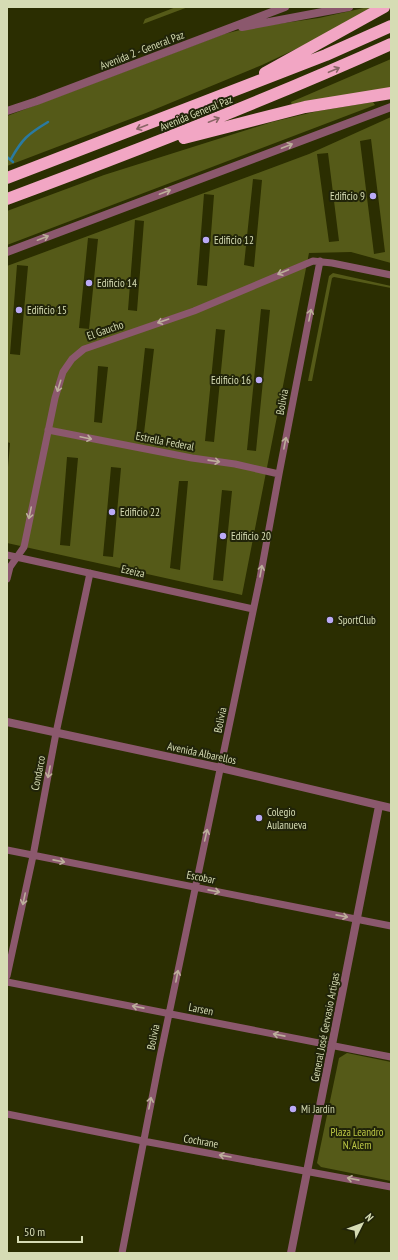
<svg xmlns="http://www.w3.org/2000/svg" width="398" height="1260" font-family="'PT Sans Narrow',sans-serif">
	<style>
		.green { fill: #555a18; fill-rule: evenodd }
		.lines { fill: none; stroke-linecap: round; stroke-linejoin: round }
		.stream { stroke: #2a7aa1; stroke-width: 2.5 }
		.minor { stroke: #8b586d; stroke-width: 7 }
		.tertiary { stroke: #8b586d; stroke-width: 8 }
		.motorway { stroke: #f2a6c4; stroke-width: 12 }
		.oneway { stroke: #8a6566 }
		.oneway2 { stroke: #bcae9b }
		.poi-dot { fill: #bbaaf6; stroke: #212409; stroke-width: 1.5 }
		.labels { text-anchor: middle; stroke-width: 4; stroke-linejoin: round; paint-order: stroke }
		.street-label { font-size: 11px; fill: #d6dcb4; stroke: #212409 }
		.poi-label { font-size: 11px; fill: #d6dcb4; stroke: #212409; text-anchor: start }
		.park-label { font-size: 11px; fill: #bdc845; stroke: #212409 }
	</style>
	<rect width="100%" height="100%" fill="#2b2e01"/>
	<!-- green -->
	<path class="green" d="M176,7h12l-45,17 2,-5z
		M368,7h8l-63,34 -51,24 -116,48 -139,53v-50l217,-82 24,-6 71,-10z
		M391,59v29l-99,17 -1,-3z
		M373,102l2,3 -368,140v-34l97,-36 168,-53 46,-11z
		M391,117v146l-40,-11 -42,1 -67,342 -235,-52v-64l3,-36 -3,-1v-176l302,-112zM371,139l14,113 -11,2 -14,-113zM328,153l11,88 -10,1 -12,-88zM253,179l9,1 -8,87 -10,-2zM204,194l10,1 -7,91 -10,-1zM135,220l9,1 -7,90 -9,-1zM88,238l10,1 -9,90 -10,-1zM17,265l11,1 -8,89 -10,-1zM261,309l9,1 -14,141 -9,-1zM216,329l9,1 -11,112 -9,-1zM145,348l9,1 -10,84 -8,-1zM98,366l10,1 -6,56 -8,-1zM67,457l11,1 -8,88 -10,-1zM111,467l10,1 -8,89 -10,-1zM179,481h9l-8,89 -10,-2zM222,490l10,1 -9,90 -10,-1z
		M333,273l58,13v2l-57,-11 -2,1 -20,103h-4l21,-105z
		M347,1053l44,9v119l-70,-14 -4,-4 22,-105z"/>
	<g class="lines">
		<!-- stream -->
		<path class="stream" d="M7,157l6,5
			M11,159c11,-20 17,-25 37,-37"/>
		<!-- minor -->
		<path class="minor" d="M48,430l144,28 43,6 44,10
			M7,555l246,54
			M7,579l3,-12 14,-20 31,-149 8,-26 9,-13 12,-10 6,-2 104,-36 119,-50 19,2 59,12
			M7,850l384,76
			M7,976l26,-120 23,-123 34,-160
			M7,982l384,75
			M7,1114l136,27 248,46
			M122,1253l38,-196 100,-479 19,-104 41,-213"/>
		<!-- tertiary -->
		<path class="tertiary" d="M242,27l107,-20
			M7,111l30,-10 248,-94
			M7,252l384,-145
			M7,722l214,46 170,40
			M291,1253l88,-447"/>
		<!-- motorway -->
		<path class="motorway" d="M265,73l119,-66
			M184,138l121,-31 86,-14
			M7,178l319,-123 65,-29
			M7,199c129,-48 258,-98 384,-155"/>
	</g>
	<!-- one-way arrows -->
	<defs><path id="oneway-shaft" d="M-6 0H5M1.5-3L5.5 0L1.5 3" fill="none" stroke-width="1.6" stroke-linecap="round" stroke-linejoin="round"/></defs>
	<g class="oneway">
		<use href="#oneway-shaft" transform="translate(334 70) rotate(-23)"/>
		<use href="#oneway-shaft" transform="translate(214 120) rotate(-22)"/>
		<use href="#oneway-shaft" transform="translate(142 127) rotate(159)"/>
	</g>
	<g class="oneway2">
		<use href="#oneway-shaft" transform="translate(287 146) rotate(-21)"/>
		<use href="#oneway-shaft" transform="translate(165 192) rotate(-21)"/>
		<use href="#oneway-shaft" transform="translate(43 238) rotate(-21)"/>
		<use href="#oneway-shaft" transform="translate(283 272) rotate(157)"/>
		<use href="#oneway-shaft" transform="translate(310 315) rotate(-79)"/>
		<use href="#oneway-shaft" transform="translate(163 321) rotate(161)"/>
		<use href="#oneway-shaft" transform="translate(59 386) rotate(107)"/>
		<use href="#oneway-shaft" transform="translate(86 438) rotate(12)"/>
		<use href="#oneway-shaft" transform="translate(285 443) rotate(-79)"/>
		<use href="#oneway-shaft" transform="translate(214 461) rotate(8)"/>
		<use href="#oneway-shaft" transform="translate(30 513) rotate(102)"/>
		<use href="#oneway-shaft" transform="translate(261 571) rotate(-80)"/>
		<use href="#oneway-shaft" transform="translate(49 772) rotate(101)"/>
		<use href="#oneway-shaft" transform="translate(206 835) rotate(-77)"/>
		<use href="#oneway-shaft" transform="translate(59 861) rotate(11)"/>
		<use href="#oneway-shaft" transform="translate(214 891) rotate(11)"/>
		<use href="#oneway-shaft" transform="translate(24 899) rotate(102)"/>
		<use href="#oneway-shaft" transform="translate(342 916) rotate(11)"/>
		<use href="#oneway-shaft" transform="translate(177 976) rotate(-79)"/>
		<use href="#oneway-shaft" transform="translate(138 1007) rotate(-169)"/>
		<use href="#oneway-shaft" transform="translate(279 1035) rotate(-169)"/>
		<use href="#oneway-shaft" transform="translate(150 1103) rotate(-79)"/>
		<use href="#oneway-shaft" transform="translate(225 1156) rotate(-170)"/>
		<use href="#oneway-shaft" transform="translate(353 1179) rotate(-169)"/>
	</g>
	<!-- markers -->
	<g class="poi-dot">
		<circle cx="373" cy="196" r="4"/>
		<circle cx="206" cy="240" r="4"/>
		<circle cx="89" cy="283" r="4"/>
		<circle cx="19" cy="310" r="4"/>
		<circle cx="259" cy="380" r="4"/>
		<circle cx="112" cy="512" r="4"/>
		<circle cx="223" cy="536" r="4"/>
		<circle cx="330" cy="620" r="4"/>
		<circle cx="259" cy="818" r="4"/>
		<circle cx="293" cy="1109" r="4"/>
	</g>
	<g class="labels">
		<!-- street labels -->
		<g class="street-label">
			<text transform="translate(142 50) rotate(-21)" y="4">Avenida 2 - General Paz</text>
			<text transform="translate(196 113) rotate(-22)" y="4">Avenida General Paz</text>
			<text transform="translate(105 330) rotate(-19)" y="4">El Gaucho</text>
			<text transform="translate(282 402) rotate(-79)" y="4">Bolivia</text>
			<text transform="translate(165 441) rotate(11)" y="4">Estrella Federal</text>
			<text transform="translate(133 571) rotate(13)" y="4">Ezeiza</text>
			<text transform="translate(220 720) rotate(-78)" y="4">Bolivia</text>
			<text transform="translate(202 753) rotate(12)" y="4">Avenida Albarellos</text>
			<text transform="translate(38 773) rotate(-79)" y="4">Condarco</text>
			<text transform="translate(201 877) rotate(11)" y="4">Escobar</text>
			<text transform="translate(201 1009) rotate(11)" y="4">Larsen</text>
			<text transform="translate(325 1027) rotate(-79)" y="4">General José Gervasio Artigas</text>
			<text transform="translate(153 1037) rotate(-78)" y="4">Bolivia</text>
			<text transform="translate(201 1141) rotate(10)" y="4">Cochrane</text>
		</g>
		<!-- poi labels -->
		<g class="poi-label">
			<text x="365" y="200" text-anchor="end">Edificio 9</text>
			<text x="214" y="244">Edificio 12</text>
			<text x="97" y="287">Edificio 14</text>
			<text x="27" y="314">Edificio 15</text>
			<text x="251" y="384" text-anchor="end">Edificio 16</text>
			<text x="120" y="516">Edificio 22</text>
			<text x="231" y="540">Edificio 20</text>
			<text x="338" y="624">SportClub</text>
			<text x="267" y="816">Colegio<tspan x="267" dy="13">Aulanueva</tspan></text>
			<text x="301" y="1113">Mi Jardín</text>
		</g>
		<!-- park labels -->
		<g class="park-label">
			<text x="357" y="1136">Plaza Leandro<tspan x="357" dy="13">N. Alem</tspan></text>
		</g>
	</g>
	<!-- border -->
	<rect width="398" height="1260" fill="none" stroke="#d6dcb4" stroke-width="16"/>
	<!-- north arrow -->
	<g transform="translate(362 1224) rotate(48)" stroke="#212409" stroke-width="3" paint-order="stroke">
	<path d="M0-3L7 15L0 10L-7 15Z" fill="#d6dcb4"/>
	<text y="-6" font-size="11" font-weight="bold" text-anchor="middle" fill="#d6dcb4">N</text>
	</g>
	<!-- scale -->
	<path d="M18 1236v6h64v-6" fill="none" stroke="#d6dcb4" stroke-width="2"/>
	<text x="24" y="1236" font-size="12" fill="#d6dcb4" stroke="#212409" stroke-width="3" paint-order="stroke">50 m</text>
</svg>
